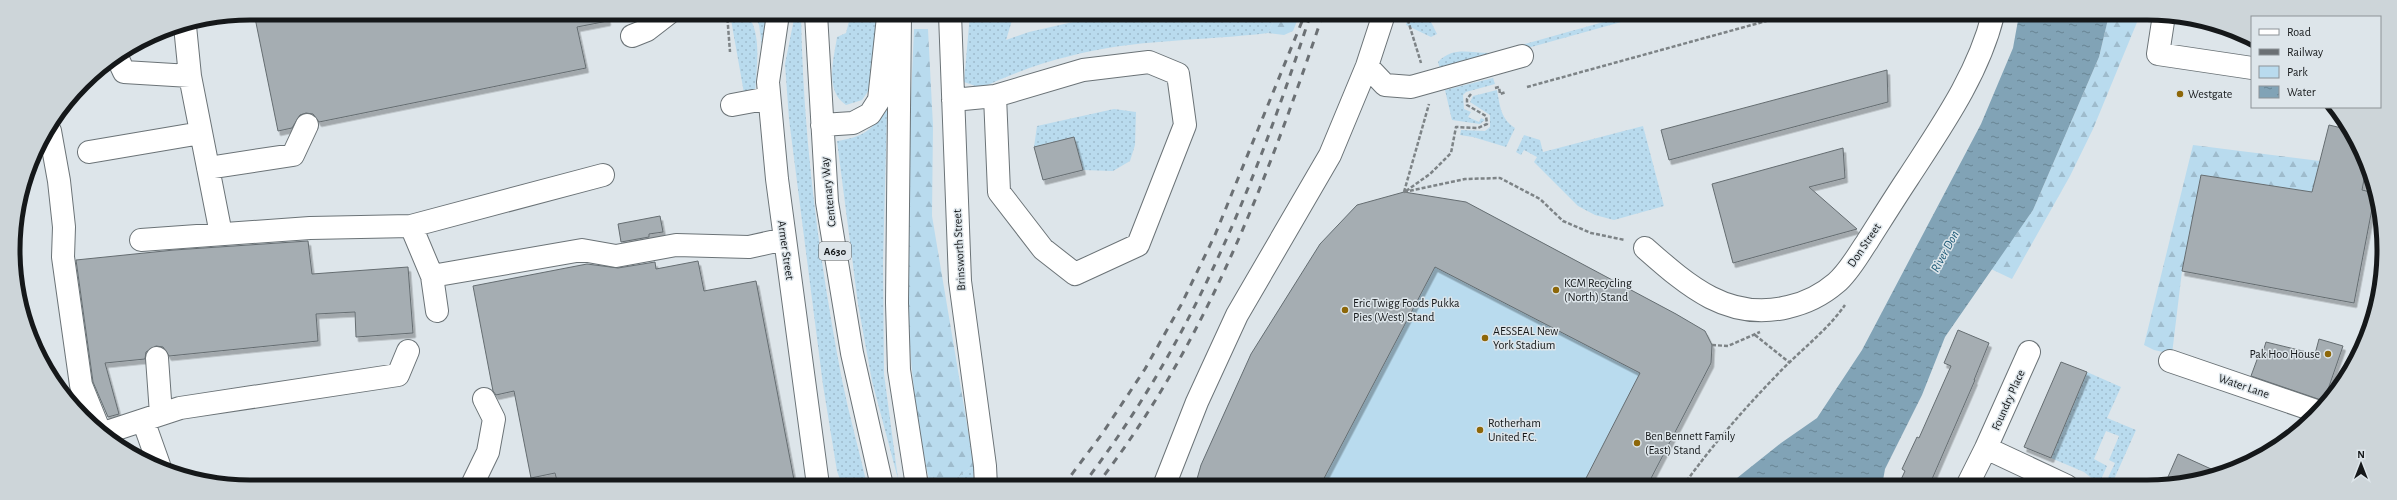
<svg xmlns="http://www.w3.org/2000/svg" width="2397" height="500" font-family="'Alegreya Sans',sans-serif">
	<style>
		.green { fill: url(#green-dots) }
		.forest { fill: url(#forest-firs) }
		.pitch { fill: #b9dbee }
		.water { fill: url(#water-ripples) }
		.building { fill: #a5adb2; stroke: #656d71; filter: url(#shadow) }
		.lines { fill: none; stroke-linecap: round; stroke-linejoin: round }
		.minor-casing { stroke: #6b7377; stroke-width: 24 }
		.major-casing { stroke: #6b7377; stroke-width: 24 }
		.path { stroke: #7d8386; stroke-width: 2.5; stroke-dasharray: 4 2; stroke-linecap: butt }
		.minor { stroke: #fff; stroke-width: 22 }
		.major { stroke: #fff; stroke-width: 22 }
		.rail { stroke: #6b7074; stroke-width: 3; stroke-dasharray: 7 7; stroke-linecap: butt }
		.poi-dot { fill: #8d6709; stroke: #dde5ea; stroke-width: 1.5 }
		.labels { text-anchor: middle; stroke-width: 3; stroke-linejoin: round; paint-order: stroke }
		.shield { fill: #dde5ea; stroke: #515658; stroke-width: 1 }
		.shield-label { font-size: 11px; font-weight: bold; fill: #15181a }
		.poi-label { font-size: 12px; fill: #15181a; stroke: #dde5ea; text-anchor: start }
		.street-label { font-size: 12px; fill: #15181a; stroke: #dde5ea }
		.water-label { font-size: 13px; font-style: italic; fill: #1d5a77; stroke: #dde5ea }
		.rim { fill: none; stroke: #15181a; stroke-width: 5 }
	</style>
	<defs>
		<pattern id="green-dots" width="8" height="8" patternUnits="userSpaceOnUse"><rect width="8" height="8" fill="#b9dbee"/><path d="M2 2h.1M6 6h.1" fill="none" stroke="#9ebbcc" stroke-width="1.8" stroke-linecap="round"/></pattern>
		<pattern id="forest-firs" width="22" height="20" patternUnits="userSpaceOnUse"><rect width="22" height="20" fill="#b9dbee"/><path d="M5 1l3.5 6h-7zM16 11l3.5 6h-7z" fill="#9ebbcc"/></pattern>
		<pattern id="water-ripples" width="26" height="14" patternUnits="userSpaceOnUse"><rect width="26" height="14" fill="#81a3b6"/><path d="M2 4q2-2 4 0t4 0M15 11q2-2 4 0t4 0" fill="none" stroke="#688493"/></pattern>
		<filter id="shadow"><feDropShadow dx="2.5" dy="4.5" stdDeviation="0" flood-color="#0004"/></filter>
	</defs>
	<rect width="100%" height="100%" fill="#dde5ea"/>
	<!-- green -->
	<path class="green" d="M730,14h17c16,21 9,54 8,80l-11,-1z
		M754,14h18l-8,33 -2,-1 -3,-21z
		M795,14h6c2,122 18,246 41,366 7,35 17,70 25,105h-25l-5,-14 -14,-86 -34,-266 -4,-55z
		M851,14h30l-12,76 -7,10 -16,5c-22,-14 -12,-47 -9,-68l9,-4z
		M970,14h44l-8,26 23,-8 79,-18h169l-9,19c-66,8 -134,6 -198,23 -31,7 -60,19 -89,32l-17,-6z
		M1404,14h23l10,20 -6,3 -25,-12 1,-4 -5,-3z
		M1632,14h18l-209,58 -3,-10c16,-17 34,-8 55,-9z
		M1493,78l2,6 -29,8 -3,3 1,14 7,3 -3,5 11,5 2,-4 4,2 -5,4 -28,-4 -7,-30z
		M1497,90c3,17 4,29 18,38l-9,19 -33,-10 -13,-2 1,-5 24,1 5,-4v-12l-20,-13 3,-6z
		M1114,109l22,3 -1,33 -5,16 -17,10 -30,-1 -9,-33 -40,10 3,-21z
		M887,110l-4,153 1,111 14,105 -26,-98 -14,-77 -21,-163c27,-4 34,-11 50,-31z
		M1643,126l21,80 -50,14 -19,-5 -17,-9 -44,-44 3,-5 -13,-7 -3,5 -5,-3 8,-17 16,5 3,12z
		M2087,372l34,15 -14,31 29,12 -25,56h-7l11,-23 -6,-3 10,-24 -13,-5 -12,28 13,7 -8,18 -15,-12 -33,-14z
		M974,466l-1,20h-43l-2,-11 21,8z"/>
	<!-- forest -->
	<path class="forest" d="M1277,14h23l-7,17 -9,4 -16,-2z
		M2109,15h31l-47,114 -23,47 -58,103 -21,-10 42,-59 66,-153z
		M914,29h14l5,97 -1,90 42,250 -25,17 -21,-8c-32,-146 -20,-297 -14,-446z
		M2193,145l127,16 -8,31 -111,-17 -19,96 -10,83 -18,-4 -10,-5z"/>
	<!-- pitch -->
	<path class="pitch" d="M1466,202l210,112 29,17 6,32 -64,123h-452l6,-21 50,-111 69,-110 37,-39z"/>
	<!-- water -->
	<path class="water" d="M2019,15h90l-10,42 -66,153 -88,127 -23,58 -37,74 -3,17h-155l54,-43 36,-25 45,-68 119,-226 32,-76z"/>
	<!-- building -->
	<path class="building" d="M254,13h353l1,8 -31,6 9,41 -267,54 -6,-8 -7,-1 -6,2 -8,13 -14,3z
		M1887,70l1,32 -219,58 -8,-30z
		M2329,125l17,4 20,40 -4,21 13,3 -21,110 -172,-32 19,-96 111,17z
		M1074,137l9,33 -40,10 -9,-33z
		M1843,148l2,30 -36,9 48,42 -124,34 -21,-79z
		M1404,192l62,10 210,112 29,17 7,14 -1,18 -64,123h-65l58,-113 -205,-106 -115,219h-125l6,-21 50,-111 69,-110 37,-39z
		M660,216l3,16 -14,2v3l-28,5 -3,-18z
		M308,241l4,33 96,-7 5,66 -57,4 -1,-25 -39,2 2,27 -149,15 -6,-9 -7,-1 -10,6 -1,7 -40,4 14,51 -11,3 -15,-35 -17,-122 98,-10z
		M698,261l6,30 52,-10 39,204h-237l-3,-12 -24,5 -17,-87 -18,4 -3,-4 -20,-105 114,-22 31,4 37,-6 1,7z
		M1958,330l31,13 -15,37h1l-46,106h-31l7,-15 -3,-2 15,-32 2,1 32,-72 -7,-3z
		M2319,339l24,7 -19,55 -73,-25 7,-19 3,1 5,-16 49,12z
		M2061,362l26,10 -36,86 -27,-11z
		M2178,454l42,19 -56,13z"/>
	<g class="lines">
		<!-- minor casing -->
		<g class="minor-casing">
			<path id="minor" d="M778,14l-10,68 9,97 41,306
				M950,14l10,267 25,185 1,20
				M2164,15l-6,39 94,14
				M185,26l5,50 31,158
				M632,36l15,-6 22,-17
				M118,59l6,13 66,4
				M1367,66l18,19 26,2 111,-31
				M953,100l42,-4 88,-26 66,-8 29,12 7,51 -47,120 -63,29 -32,-25 -44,-57 -4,-96
				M732,105l37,-7
				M50,131l9,50 5,46 -1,30 18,128 17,42
				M89,152l112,-19
				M208,168l85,-13 14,-30
				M411,226l21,50 5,35
				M141,240l169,-12 101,-2 192,-51
				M1645,248c42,37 83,74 143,59 18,-4 34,-12 48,-24 13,-11 22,-28 31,-41 14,-22 27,-43 41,-64 33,-51 70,-103 85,-163
				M432,276l150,-26 34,6 60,-11 73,2 36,-8
				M2029,352l-43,96 81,38
				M157,358l4,56
				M2170,361l149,51
				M143,420l16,45
				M104,433l76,-25 218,-33 10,-24
				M472,485l16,-33 6,-33 -10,-20
				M1164,486l33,-84 40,-87 93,-160 37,-89 17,-52
				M1967,486l19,-38"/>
		</g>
		<!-- major casing -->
		<g class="major-casing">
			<path id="major" d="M816,14l11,188 25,151 30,133
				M900,14l-3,289 2,67 18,116
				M822,125l31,-2 17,-9 9,-14 9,-83"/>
		</g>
		<!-- path -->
		<path class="path" d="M727,13l3,39
			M1406,14l15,49
			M1527,87l261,-72
			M1495,88l4,-1 1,7 6,-2
			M1406,191l24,-17 21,-21 5,-26 22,1 9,-4 -1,-8 -19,-11v-6l4,-5
			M1404,192l61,-13 35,-1 40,21 23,22 28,12 34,7
			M1404,192l25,-88
			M1755,335l35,28
			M1712,345l16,1 32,-14
			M1683,486c28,-39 59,-75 92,-109 23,-25 51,-45 70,-72"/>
		<!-- minor -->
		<use href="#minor" class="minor"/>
		<!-- major -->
		<use href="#major" class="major"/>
		<!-- rail -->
		<path class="rail" d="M1063,486l39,-52 43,-65 36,-64 34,-70 90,-221
			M1082,486c109,-141 172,-299 227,-467
			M1096,486c109,-140 171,-306 227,-472"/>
	</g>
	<!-- markers -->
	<g class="poi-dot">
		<circle cx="2180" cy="94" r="4"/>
		<circle cx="1556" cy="290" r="4"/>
		<circle cx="1345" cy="310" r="4"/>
		<circle cx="1485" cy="338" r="4"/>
		<circle cx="2328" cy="354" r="4"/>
		<circle cx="1480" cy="430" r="4"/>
		<circle cx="1637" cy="443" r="4"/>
	</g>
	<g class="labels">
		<!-- shield labels -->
		<rect class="shield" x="819" y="242" width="32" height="18" rx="3"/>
		<g class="shield-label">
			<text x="835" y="255">A630</text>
		</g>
		<!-- poi labels -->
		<g class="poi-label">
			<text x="2188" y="98">Westgate</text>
			<text x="1564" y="287">KCM Recycling<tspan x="1564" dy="14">(North) Stand</tspan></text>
			<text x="1353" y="307">Eric Twigg Foods Pukka<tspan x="1353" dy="14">Pies (West) Stand</tspan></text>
			<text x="1493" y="335">AESSEAL New<tspan x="1493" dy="14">York Stadium</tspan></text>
			<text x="2320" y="358" text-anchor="end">Pak Hoo House</text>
			<text x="1488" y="427">Rotherham<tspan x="1488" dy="14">United F.C.</tspan></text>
			<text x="1645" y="440">Ben Bennett Family<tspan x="1645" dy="14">(East) Stand</tspan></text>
		</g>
		<!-- street labels -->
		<g class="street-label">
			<text transform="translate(828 192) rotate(-96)" y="4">Centenary Way</text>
			<text transform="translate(1864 245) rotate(-56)" y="4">Don Street</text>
			<text transform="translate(786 250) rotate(82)" y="4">Armer Street</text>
			<text transform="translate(959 250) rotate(-93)" y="4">Brinsworth Street</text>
			<text transform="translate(2244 386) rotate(19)" y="4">Water Lane</text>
			<text transform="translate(2008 400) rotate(-66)" y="4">Foundry Place</text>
		</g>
		<!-- water labels -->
		<g class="water-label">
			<text transform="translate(1944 251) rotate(-62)" y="5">River Don</text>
		</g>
	</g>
	<!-- crop -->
	<path d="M0 0H2397V500H0ZM250 20H2147A230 230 0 0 1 2377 250V250A230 230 0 0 1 2147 480H250A230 230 0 0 1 20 250V250A230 230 0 0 1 250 20Z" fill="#cdd5d9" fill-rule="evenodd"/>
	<path class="rim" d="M250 20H2147A230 230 0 0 1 2377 250V250A230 230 0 0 1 2147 480H250A230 230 0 0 1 20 250V250A230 230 0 0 1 250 20Z"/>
	<!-- legend -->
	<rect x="2251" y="16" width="130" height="92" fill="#dde5ea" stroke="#8d9397"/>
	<rect x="2259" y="29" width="20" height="6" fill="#ffffff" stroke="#8d9397"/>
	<text x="2287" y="36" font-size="12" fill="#15181a">Road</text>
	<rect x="2259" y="49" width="20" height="6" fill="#6b7074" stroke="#8d9397"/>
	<text x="2287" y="56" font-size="12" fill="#15181a">Railway</text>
	<rect x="2259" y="66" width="20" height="12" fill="#b9dbee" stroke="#8d9397"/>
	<text x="2287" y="76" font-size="12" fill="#15181a">Park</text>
	<rect x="2259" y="86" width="20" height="12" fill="url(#water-ripples)" stroke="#8d9397"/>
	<text x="2287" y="96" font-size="12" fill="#15181a">Water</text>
	<!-- north arrow -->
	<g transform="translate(2361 464)" stroke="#dde5ea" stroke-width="3" paint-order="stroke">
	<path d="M0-3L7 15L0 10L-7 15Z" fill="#15181a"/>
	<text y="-6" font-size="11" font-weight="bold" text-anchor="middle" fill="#15181a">N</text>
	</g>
</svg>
